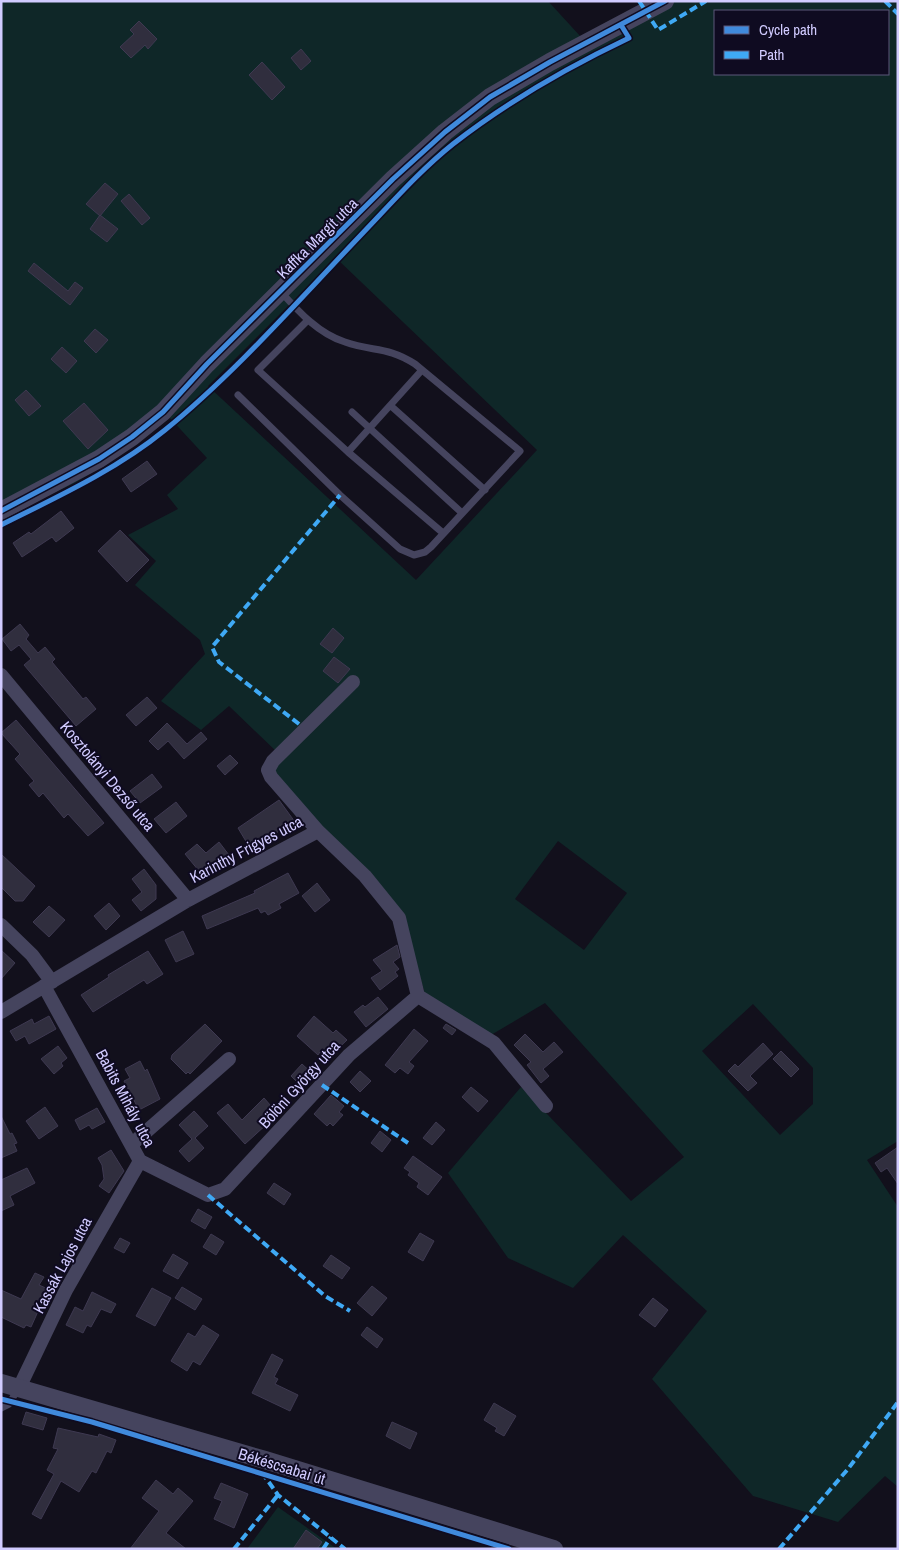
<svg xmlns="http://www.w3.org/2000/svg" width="899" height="1550" font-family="'Archivo Narrow',sans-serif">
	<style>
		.green { fill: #0f2728; fill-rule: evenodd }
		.building { fill: #302e3e; stroke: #3e3951 }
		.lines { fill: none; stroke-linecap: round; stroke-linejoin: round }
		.service { stroke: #45445e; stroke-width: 7 }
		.minor { stroke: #45445e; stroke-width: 14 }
		.tertiary { stroke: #45445e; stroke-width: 18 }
		.quiet { stroke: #3fa9f5; stroke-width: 4; stroke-dasharray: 8 4; stroke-linecap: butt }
		.cycleway-casing { stroke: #0f0b21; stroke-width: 8 }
		.cycleway { stroke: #408adc; stroke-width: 5 }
		.labels { text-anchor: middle; stroke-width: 4; stroke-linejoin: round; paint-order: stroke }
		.street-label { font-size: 16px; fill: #d1cbff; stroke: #0f0b21 }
	</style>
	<rect width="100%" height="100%" fill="#12101c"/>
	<!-- green -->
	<path class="green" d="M1,1h547l33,36 75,-36h242v1140l-31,19 31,47v280l-13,-11 -47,46 -85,-26 -101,-117 55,-68 -84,-76 -50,53 -65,-30 -60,-85 73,-86 110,114 53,-44 -139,-154 -54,32 -66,-41 -24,-82 -127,-138 5,-20 -50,-48 -28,24 -40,-29 44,-47 -5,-14 -65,-55 21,-24 -28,-26 50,-26 -11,-14 40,-37 -38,-41 -48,37 -46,29 -74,34zM715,11h173v63h-173zM336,258l201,192 -121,130 -208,-194zM558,841l69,52 -43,57 -69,-51zM753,1004l60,64v36l-33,31 -78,-84z
		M278,1507l59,42h-90z"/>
	<!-- building -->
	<path class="building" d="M139,21l18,18 -9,10 -3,-4 -14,13 -11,-11 14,-13 -4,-4z
		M301,49l10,12 -10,9 -10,-12z
		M262,62l23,25 -13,13 -23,-25z
		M105,183l13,11 -18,22 -14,-12z
		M129,194l21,24 -8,7 -21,-24z
		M100,215l18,14 -11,13 -17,-13z
		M34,263l34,28 7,-9 8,6 -13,17 -42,-34z
		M95,329l13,11 -12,13 -12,-12z
		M62,347l15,14 -11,12 -15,-14z
		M26,390l15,16 -12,10 -14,-16z
		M84,403l24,27 -20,19 -25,-28z
		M147,461l10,13 -26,18 -9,-13z
		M61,511l13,17 -18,14 -4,-5 -30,20 -9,-14 16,-11 2,2z
		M120,530l29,30 -22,22 -29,-31z
		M20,624l9,11 -3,4 12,14 7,-6 10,12 -3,3 31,37 3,-2 10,12 -20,17 -52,-61 7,-6 -12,-14 -8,6 -9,-12z
		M333,628l11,10 -12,15 -12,-9z
		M334,657l16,12 -12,14 -15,-12z
		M147,697l10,11 -21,18 -10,-11z
		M16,720l88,103 -16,13 -20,-22 -4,4 -21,-25 -4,4 -10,-12 5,-4 -19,-22 5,-5 -19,-21z
		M167,723l20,21 14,-12 6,7 -23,20 -16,-18 -10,9 -9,-9z
		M230,755l8,8 -13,12 -8,-9z
		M152,774l10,13 -22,16 -10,-12z
		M279,800l16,22 -45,26 -12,-20z
		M176,802l11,14 -21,17 -12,-14z
		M219,842l10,13 -23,18 -7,-2 -14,-17 12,-10 9,9z
		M1,854l34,32 -12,15h-8l-14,-14z
		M144,869l12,16v14l-15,12 -9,-11 10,-8 -10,-13z
		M288,873l11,20 -20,11 2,4 -13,7 -3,-4 -4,2 -3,-5 -51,21 -5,-13 53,-23 -1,-2z
		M317,883l13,17 -15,12 -13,-16z
		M109,903l11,13 -14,14 -12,-14z
		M49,906l16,14 -16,17 -16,-15z
		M183,931l11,23 -18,8 -11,-22z
		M397,945l3,12 -7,5 6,7 -4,3 3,4 -18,14 -9,-12 11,-7 -9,-11z
		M1,950l14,13 -14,16z
		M148,951l15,23 -16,10 -3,-4 -51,32 -12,-17 28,-18 -1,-2z
		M378,997l10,12 -22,18 -12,-15 9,-7 2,2z
		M49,1016l7,13 -27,15 -4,-8 -9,5 -6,-10 22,-12 2,5z
		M314,1016l19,17 3,-3 11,10 -20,19 -7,-7 -2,3 -21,-19z
		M205,1024l17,17 -32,33 -2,-2 -2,2 -15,-15 1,-4z
		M446,1024l10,6 -4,5 -9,-7z
		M414,1029l14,12 -19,21 5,4 -6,8 -8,-6 -5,5 -10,-8z
		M525,1034l18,18 11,-10 9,10 -20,17 6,7 -8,7 -14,-18 4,-3 -17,-17z
		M763,1043l10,11 -23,22 7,7 -9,8 -20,-20 7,-7 3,3z
		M58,1046l9,12 -6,5 2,3 -9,8 -13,-15z
		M781,1051l18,18 -8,8 -18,-18z
		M140,1061l5,10 2,-2 13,30 -21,11 -15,-29 6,-3 -5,-9z
		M302,1064l12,11 -11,13 -12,-12z
		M360,1071l11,10 -11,11 -10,-10z
		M471,1087l17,14 -10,11 -16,-15z
		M331,1095l13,11 -5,6 4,3 -10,11 -3,-3 -3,3 -13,-12z
		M264,1098l14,16 -33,30 -28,-31 11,-9 14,16z
		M45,1107l13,19 -19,13 -13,-18z
		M97,1108l8,14 -13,7 -3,-4 -9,5 -5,-10z
		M194,1111l14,15 -13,12 9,10 -15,14 -10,-11 13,-12 -13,-14z
		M1,1116l9,18 2,-1 5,10 -3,1 3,7 -16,7z
		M436,1122l9,8 -13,15 -9,-7z
		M380,1131l11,9 -9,12 -11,-9z
		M898,1147v37l-11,-16 -6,4 -6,-9z
		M111,1150l13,21 -15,22 -10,-7 5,-7 -2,-14 -4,-7z
		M413,1156l29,21 -14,18 -11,-8 2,-4 -11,-8 2,-3 -6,-4z
		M27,1168l8,15 -25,13 4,9 -13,6v-31z
		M274,1183l17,11 -7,11 -17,-12z
		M198,1209l14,8 -7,12 -14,-8z
		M420,1233l14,8 -11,20 -15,-9z
		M211,1234l13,8 -8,13 -13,-8z
		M120,1238l10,5 -6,10 -10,-5z
		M173,1254l15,9 -10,16 -15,-8z
		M331,1255l19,13 -8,11 -19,-13z
		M35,1273l9,4 -5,8 9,4 -17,38 -5,-2 -2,3 -23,-11v-27l20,9z
		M372,1286l15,12 -15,18 -15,-13z
		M182,1287l20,12 -7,11 -20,-12z
		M152,1288l19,10 -16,28 -19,-10z
		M92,1292l24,12 -5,9 -10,-4 -10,18 -4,-2 -4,8 -17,-8 9,-18 8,4z
		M653,1298l15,12 -13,17 -16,-12z
		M203,1325l16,10 -19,30 -7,-4 -6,10 -16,-10 17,-28 7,4z
		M367,1327l16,12 -6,9 -16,-13z
		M272,1354l11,6 -9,17 4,2 -3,5 23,11 -8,16 -38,-18z
		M494,1403l22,13 -12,20 -9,-5 2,-3 -13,-8z
		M26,1412l21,6 -4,12 -21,-6z
		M392,1422l25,11 -7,16 -24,-13z
		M58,1428l40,9 1,-3 17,6 -5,13 -4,-2 -11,22 -4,-2 -13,21 -18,-11 -20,38 -9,-5 22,-40 -7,-4 11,-21 -5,-1z
		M156,1480l17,14 5,-6 15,13 -27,32 20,16h-56l29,-38 -17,-13z
		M221,1483l27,11 -14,34 -20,-9 8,-18 -8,-3z
		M306,1530l16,12 -5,7h-24z"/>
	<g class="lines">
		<!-- service -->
		<path class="service" d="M308,320l-50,50 90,82 95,81
			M238,395l102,100 60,54 14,6 11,-3 6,-5 89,-96 -105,-87c-28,-18 -42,-12 -70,-22 -26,-8 -46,-30 -64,-50
			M391,406l94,84
			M352,412l110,101
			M348,452l74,-82
			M1,1408l8,-4 9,-15"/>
		<!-- minor -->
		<path class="minor" d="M1,675l187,225
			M318,831l-47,-54 -3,-7 5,-9 80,-79
			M1,925l31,30 20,27
			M44,986l96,175 68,34 17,-6 124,-134 69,-59
			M1,1012l187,-112 130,-69 47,45 34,42 19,78 76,47 52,63
			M132,1144l97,-85
			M19,1388l47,-98 74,-129"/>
		<!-- tertiary -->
		<path class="tertiary" d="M1,511l98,-52 33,-22 31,-25 44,-48 186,-185 52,-47 45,-35 60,-35 115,-61
			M1,1383l264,77 289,89"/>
		<!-- quiet -->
		<path class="quiet" d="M639,1l19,29 48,-29
			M885,1l13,13
			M299,724l-80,-62 -7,-15 128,-152
			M322,1085l86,58
			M208,1195l117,101 25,15
			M265,1460l-2,14 15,21 67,54
			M234,1549l44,-54
			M323,1549l8,-12
			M779,1549l69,-80 50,-67"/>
		<!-- cycleway casing -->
		<g class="cycleway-casing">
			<path id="cycleway" d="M1,511l98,-52 33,-22 31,-25 44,-48 186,-185 52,-47 45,-35 60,-35 115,-61
				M1,525c56,-28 115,-55 164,-95 69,-56 132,-128 194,-193 30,-31 60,-66 94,-93 54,-42 115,-77 176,-106l-8,-13
				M1,1399l91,23 417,127"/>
		</g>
		<!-- cycleway -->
		<use href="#cycleway" class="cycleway"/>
	</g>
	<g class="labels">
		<!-- street labels -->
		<g class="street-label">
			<text transform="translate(317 238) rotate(-45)" y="6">Kaffka Margit utca</text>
			<text transform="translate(108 776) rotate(50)" y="6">Kosztolányi Dezső utca</text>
			<text transform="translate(246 849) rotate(-28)" y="6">Karinthy Frigyes utca</text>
			<text transform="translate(299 1084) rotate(-48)" y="6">Bölöni György utca</text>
			<text transform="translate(126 1098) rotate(62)" y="6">Babits Mihály utca</text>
			<text transform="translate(62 1265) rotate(-62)" y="6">Kassák Lajos utca</text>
			<text transform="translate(282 1466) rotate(17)" y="6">Békéscsabai út</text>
		</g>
	</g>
	<!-- border -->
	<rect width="899" height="1550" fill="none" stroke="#d1cbff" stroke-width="5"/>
	<!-- legend -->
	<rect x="714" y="10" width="175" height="65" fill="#0f0b21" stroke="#5d587a"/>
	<rect x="724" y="26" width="25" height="8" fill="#408adc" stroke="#5d587a"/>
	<text x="759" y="35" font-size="15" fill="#d1cbff">Cycle path</text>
	<rect x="724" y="51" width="25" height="8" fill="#3fa9f5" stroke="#5d587a"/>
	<text x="759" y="60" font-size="15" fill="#d1cbff">Path</text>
</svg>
